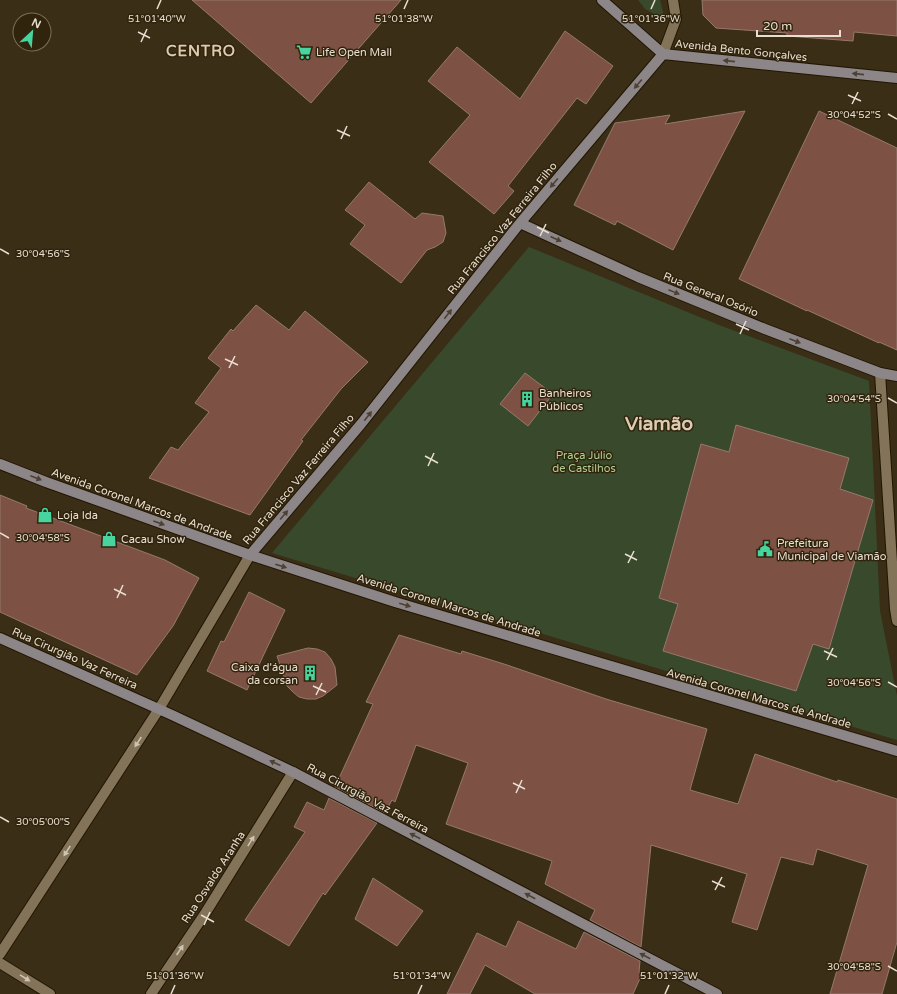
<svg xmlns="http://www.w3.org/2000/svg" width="897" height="994" font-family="'Varela Round',sans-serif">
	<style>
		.green { fill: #394a2c }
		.building { fill: #7d5244; stroke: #96786d }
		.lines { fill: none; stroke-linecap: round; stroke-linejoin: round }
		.street-casing { stroke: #221601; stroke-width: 12 }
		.secondary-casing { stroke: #221601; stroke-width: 12 }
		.street { stroke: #827359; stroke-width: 10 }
		.secondary { stroke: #8c8688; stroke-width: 10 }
		.oneway { fill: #4c4132 }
		.oneway2 { fill: #cec4b3 }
		.ticks { fill: none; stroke: #e8dfd1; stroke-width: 1.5 }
		.labels { text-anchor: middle; stroke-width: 3; stroke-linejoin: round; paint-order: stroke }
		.street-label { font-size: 11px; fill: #e8dfd1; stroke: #31240d }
		.poi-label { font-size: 11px; fill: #e8dfd1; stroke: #31240d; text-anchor: start }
		.park-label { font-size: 11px; fill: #add091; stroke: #31240d }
		.district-label { font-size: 15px; font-weight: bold; letter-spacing: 1px; fill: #ddccb1; stroke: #31240d }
		.town-label { font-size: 19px; font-weight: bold; fill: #ddccb1; stroke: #31240d }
		.ticks-label { font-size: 10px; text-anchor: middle; fill: #e8dfd1; stroke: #31240d; stroke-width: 3; stroke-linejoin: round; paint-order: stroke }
	</style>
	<rect width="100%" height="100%" fill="#3b2e17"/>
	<!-- green -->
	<path class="green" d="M638,0h22l5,20 -20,-11z
		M529,247l190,78 150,56 11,230 17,85v44l-625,-187z"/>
	<!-- building -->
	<path class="building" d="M192,0h209l-90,103z
		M702,0h195v36l-43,-4 -1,9 -66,-5v-3l-71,-5 -13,-13z
		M565,31l48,35 -27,38 -9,-6 -69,88 6,5 -20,23 -65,-52 41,-47 -42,-34 29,-34 63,52z
		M745,111l-72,139 -56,-29 -2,4 -41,-20 41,-82 55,-8 -5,9z
		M819,111l78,37v202l-18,-8v1l-72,-33v1l-68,-32z
		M369,182l46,37 7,-6 21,3 3,17 -3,9 -8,5 -8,3 -26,33 -51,-39 15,-19 -20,-15z
		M256,305l33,25 16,-19 63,51 -27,27 -40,51 2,1 -53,74 -101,-37 22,-31 7,3 31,-38 -14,-9 26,-35 -13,-10 23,-29 2,2z
		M525,373l28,21 -25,32 -28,-22z
		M736,425l113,33 -9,31 33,11 -44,149 -16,-5 -17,47 -133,-40 15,-47 -19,-6 42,-154 28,8z
		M0,495l27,11 -1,2 139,52 34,18 -26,48 -36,49 -137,-63z
		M249,592l36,18 -38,80 -40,-19 14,-30 3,1z
		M399,635l62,19 1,-3 42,13 102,35 101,30 -17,61 48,14 17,-50 82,28 1,-2 59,19v143l-15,52h-52l38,-129 -51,-16 -4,16 -32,-8 -24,73 -25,-8 15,-48 -96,-29 -10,102 -51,-27 5,-10 -50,-26 7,-23 -106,-37 22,-61 -52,-18 -21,57 -3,-2 -7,13 -50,-26 38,-83 -7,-2z
		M308,648l9,1 8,3 6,7 4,8 2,18 -14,11 -7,3h-9l-8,-2 -6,-5 -6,-6 -10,-30z
		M329,798l48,25 -52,72 -2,-2 -34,53 -44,-26 60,-88 -11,-5 13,-25 17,8z
		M373,878l50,33 -26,35 -42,-27z
		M518,921l58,28 8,-17 56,29 -1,11 3,2 -9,20h-98l-50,-29 -15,29h-23l30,-61 29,14z"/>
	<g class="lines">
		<!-- street casing -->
		<g class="street-casing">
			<path id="street" d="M663,54l13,-35 -3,-19
				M880,373l15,236 2,12
				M0,954l159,-245 91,-154
				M0,963l50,31
				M151,994l55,-82 87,-140"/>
		</g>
		<!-- secondary casing -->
		<g class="secondary-casing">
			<path id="secondary" d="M602,0l61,54 234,24
				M520,223l118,54 127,52 115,44 17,3
				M0,464l46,18 204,73 145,47 502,149
				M250,555l111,-131 159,-201 143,-169
				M0,638l172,77 121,57 424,222"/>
		</g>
		<!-- street -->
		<use href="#street" class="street"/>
		<!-- secondary -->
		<use href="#secondary" class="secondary"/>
	</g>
	<!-- one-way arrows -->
	<defs><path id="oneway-solid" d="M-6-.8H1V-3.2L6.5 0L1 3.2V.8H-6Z"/></defs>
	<g class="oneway">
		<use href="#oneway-solid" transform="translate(729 61) rotate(-174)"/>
		<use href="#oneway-solid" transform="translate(858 74) rotate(-174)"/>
		<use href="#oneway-solid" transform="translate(638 84) rotate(130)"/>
		<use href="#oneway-solid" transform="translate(554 183) rotate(130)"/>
		<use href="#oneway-solid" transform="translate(556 239) rotate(25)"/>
		<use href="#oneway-solid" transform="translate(674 292) rotate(22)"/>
		<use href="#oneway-solid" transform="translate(448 314) rotate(-52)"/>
		<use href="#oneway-solid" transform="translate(795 341) rotate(21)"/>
		<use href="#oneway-solid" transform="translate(368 416) rotate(-52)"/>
		<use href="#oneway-solid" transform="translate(36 478) rotate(21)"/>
		<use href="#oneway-solid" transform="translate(284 515) rotate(-50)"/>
		<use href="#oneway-solid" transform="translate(159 523) rotate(20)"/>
		<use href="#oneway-solid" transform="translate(281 566) rotate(18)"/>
		<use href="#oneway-solid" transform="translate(405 605) rotate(16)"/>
		<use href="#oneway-solid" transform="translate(275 763) rotate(-155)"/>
		<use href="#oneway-solid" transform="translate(415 836) rotate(-152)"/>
		<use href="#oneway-solid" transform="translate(530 896) rotate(-152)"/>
		<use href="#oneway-solid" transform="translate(645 956) rotate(-152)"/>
	</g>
	<g class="oneway2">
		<use href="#oneway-solid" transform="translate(138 742) rotate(123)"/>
		<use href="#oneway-solid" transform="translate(251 841) rotate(-58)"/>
		<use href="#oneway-solid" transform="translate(67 851) rotate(123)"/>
		<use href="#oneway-solid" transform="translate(180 950) rotate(-56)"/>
		<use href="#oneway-solid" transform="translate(25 978) rotate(32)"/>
	</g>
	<!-- ticks -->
	<path class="ticks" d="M157,9l4,-9M404,9l4,-9M651,9l4,-9M138,32l12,6M141,42l6,-13M848,95l13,6M852,104l6,-12M888,114l9,5M337,130l13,6M341,139l6,-13M537,227l12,6M540,236l6,-12M0,249l9,5M736,324l13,6M740,334l6,-13M225,359l13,6M229,368l6,-12M888,398l9,5M425,456l13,7M428,466l6,-13M0,533l9,5M625,554l12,6M628,563l6,-12M114,589l12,6M117,598l6,-13M824,651l13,6M827,660l6,-12M888,682l9,5M313,686l13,6M316,695l6,-12M513,783l12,6M516,793l6,-13M0,817l9,5M712,881l13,6M715,890l7,-13M201,915l13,7M204,925l6,-13M888,966l9,5M171,994l4,-9M418,994l4,-9M665,994l4,-9"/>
	<!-- icons -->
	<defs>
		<g id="supermarket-bare" transform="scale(1.2)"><path d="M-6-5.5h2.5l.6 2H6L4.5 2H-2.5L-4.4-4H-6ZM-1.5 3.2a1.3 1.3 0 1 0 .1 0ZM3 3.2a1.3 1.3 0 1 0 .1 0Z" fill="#47d49e" stroke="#31240d" stroke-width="2.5" paint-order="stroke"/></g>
		<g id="building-bare" transform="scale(1.2)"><path d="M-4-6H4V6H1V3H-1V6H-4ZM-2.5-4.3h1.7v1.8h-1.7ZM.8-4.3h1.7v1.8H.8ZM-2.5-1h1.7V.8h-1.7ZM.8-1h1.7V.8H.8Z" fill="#47d49e" stroke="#31240d" stroke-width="2.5" paint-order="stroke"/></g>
		<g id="shop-bare" transform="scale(1.2)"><path d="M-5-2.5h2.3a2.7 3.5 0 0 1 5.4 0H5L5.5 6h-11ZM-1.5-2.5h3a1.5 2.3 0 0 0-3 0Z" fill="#47d49e" stroke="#31240d" stroke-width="2.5" paint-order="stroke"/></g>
		<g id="civic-bare" transform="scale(1.2)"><path d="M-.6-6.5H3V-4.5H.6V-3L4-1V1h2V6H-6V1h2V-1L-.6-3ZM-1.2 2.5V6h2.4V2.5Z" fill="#47d49e" stroke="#31240d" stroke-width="2.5" paint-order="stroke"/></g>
	</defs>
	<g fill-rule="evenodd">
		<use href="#supermarket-bare" x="304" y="52"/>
		<use href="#building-bare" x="527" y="399"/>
		<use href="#shop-bare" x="45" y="515"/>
		<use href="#shop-bare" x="109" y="539"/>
		<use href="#civic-bare" x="765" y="549"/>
		<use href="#building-bare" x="310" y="673"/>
	</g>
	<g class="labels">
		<!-- street labels -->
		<g class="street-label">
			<text transform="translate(741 50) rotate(6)" y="4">Avenida Bento Gonçalves</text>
			<text transform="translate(502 228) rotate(-51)" y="4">Rua Francisco Vaz Ferreira Filho</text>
			<text transform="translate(711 294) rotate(22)" y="4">Rua General Osório</text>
			<text transform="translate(298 479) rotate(-50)" y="4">Rua Francisco Vaz Ferreira Filho</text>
			<text transform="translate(142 504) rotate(20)" y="4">Avenida Coronel Marcos de Andrade</text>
			<text transform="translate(449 605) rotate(17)" y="4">Avenida Coronel Marcos de Andrade</text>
			<text transform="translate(75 658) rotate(24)" y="4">Rua Cirurgião Vaz Ferreira</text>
			<text transform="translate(759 698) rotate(16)" y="4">Avenida Coronel Marcos de Andrade</text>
			<text transform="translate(368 798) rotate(28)" y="4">Rua Cirurgião Vaz Ferreira</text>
			<text transform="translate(213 877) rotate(-57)" y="4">Rua Osvaldo Aranha</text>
		</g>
		<!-- poi labels -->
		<g class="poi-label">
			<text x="316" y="56">Life Open Mall</text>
			<text x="539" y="397">Banheiros<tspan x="539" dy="13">Públicos</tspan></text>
			<text x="57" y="519">Loja Ida</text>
			<text x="121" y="543">Cacau Show</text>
			<text x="777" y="547">Prefeitura<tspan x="777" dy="13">Municipal de Viamão</tspan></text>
			<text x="298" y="671" text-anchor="end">Caixa d'água<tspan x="298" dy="13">da corsan</tspan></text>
		</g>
		<!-- park labels -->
		<g class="park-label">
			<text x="584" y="459">Praça Júlio<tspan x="584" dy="13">de Castilhos</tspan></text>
		</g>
		<!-- district labels -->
		<g class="district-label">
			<text x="201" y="56">CENTRO</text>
		</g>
		<!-- town labels -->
		<g class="town-label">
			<text x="659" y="430">Viamão</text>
		</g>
	</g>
	<g class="ticks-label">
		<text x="157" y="22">51°01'40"W</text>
		<text x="404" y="22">51°01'38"W</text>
		<text x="651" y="22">51°01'36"W</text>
		<text x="854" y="118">30°04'52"S</text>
		<text x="43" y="257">30°04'56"S</text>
		<text x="854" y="402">30°04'54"S</text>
		<text x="43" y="541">30°04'58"S</text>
		<text x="854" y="686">30°04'56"S</text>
		<text x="43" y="825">30°05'00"S</text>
		<text x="854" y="970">30°04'58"S</text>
		<text x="175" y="979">51°01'36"W</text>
		<text x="422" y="979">51°01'34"W</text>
		<text x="669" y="979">51°01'32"W</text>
	</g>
	<!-- north arrow -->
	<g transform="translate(32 32) rotate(26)"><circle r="19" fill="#31240d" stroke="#7a6f5b"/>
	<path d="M0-3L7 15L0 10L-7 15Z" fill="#47d49e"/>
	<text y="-6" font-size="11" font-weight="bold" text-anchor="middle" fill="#e8dfd1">N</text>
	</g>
	<!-- scale -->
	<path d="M757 30v6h83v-6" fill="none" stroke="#e8dfd1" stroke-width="2"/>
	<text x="763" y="30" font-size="12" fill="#e8dfd1" stroke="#31240d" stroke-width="3" paint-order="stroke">20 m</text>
</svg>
